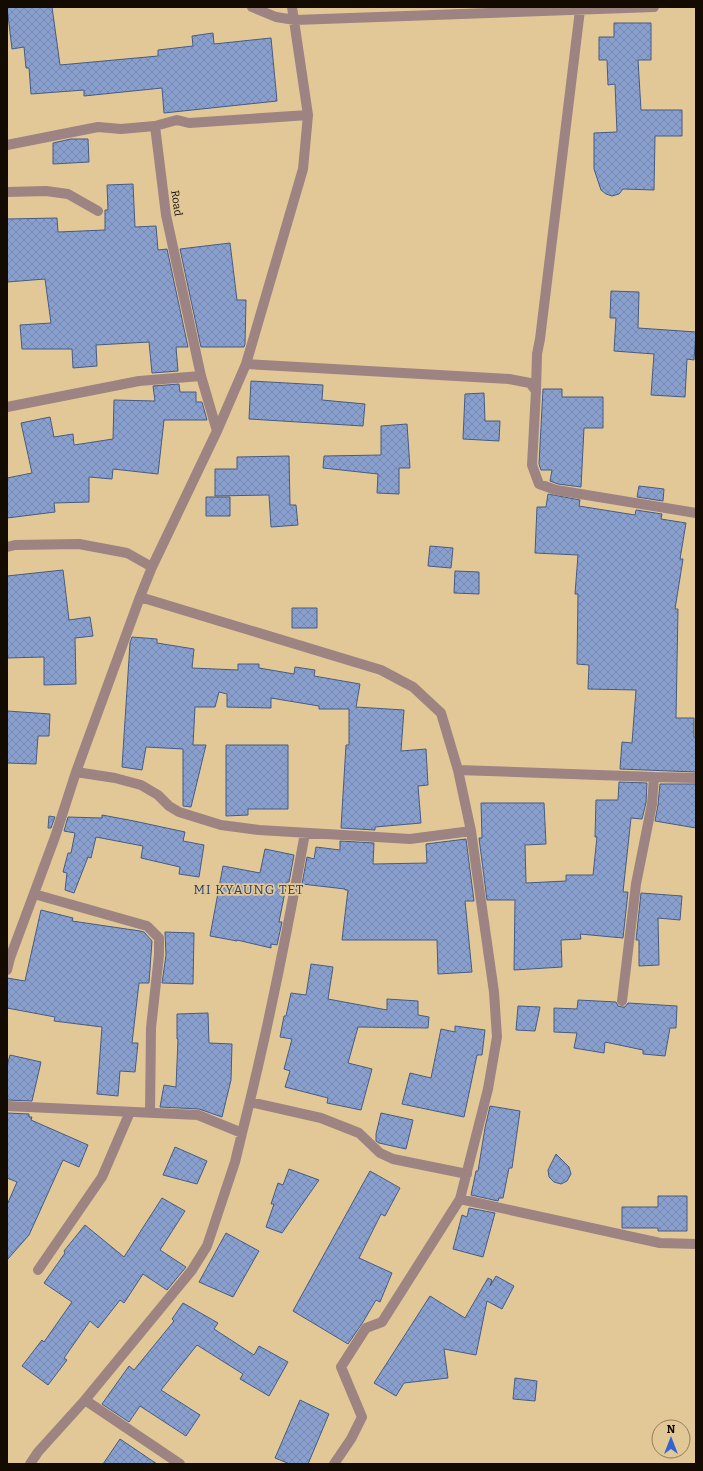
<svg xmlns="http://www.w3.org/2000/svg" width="703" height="1471" font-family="Bitter,serif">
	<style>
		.building { fill: url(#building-cross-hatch); stroke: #465b84 }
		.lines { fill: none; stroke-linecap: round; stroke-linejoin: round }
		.street { stroke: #9d8381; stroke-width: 10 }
		.labels { text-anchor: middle; stroke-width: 3.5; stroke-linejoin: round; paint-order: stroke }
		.street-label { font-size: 11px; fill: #140b00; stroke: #e2c896 }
		.quarter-label { font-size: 13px; letter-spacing: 1px; fill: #264078; stroke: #e2c896 }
	</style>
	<defs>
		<pattern id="building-cross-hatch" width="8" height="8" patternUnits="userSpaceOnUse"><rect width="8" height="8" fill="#89a0ce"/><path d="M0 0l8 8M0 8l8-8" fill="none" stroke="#7588af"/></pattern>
	</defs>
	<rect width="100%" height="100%" fill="#e2c896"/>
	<!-- building -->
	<path class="building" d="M7,7h45l8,58 98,-9v-6l35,-4 -1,-10 21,-3 1,11 57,-6 6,63 -113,12 -2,-25 -78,8v-6l-53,4 -2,-26h-3l-2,-21 -12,2z
		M614,23h37v37h-13l3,50h41v26h-27l-1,54 -31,-1 -4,5 -7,2 -6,-2 -5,-4 -7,-21v-36l23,-1 -2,-48 -7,1 -1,-25h-8v-23h15z
		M71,139h17l1,23 -36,2v-21z
		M133,184l2,43 21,-1 2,24 9,-1 21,98h-12l2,24 -26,2 -3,-31 -53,3 1,21 -24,2 -1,-19h-50l-2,-24 31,-2 -6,-44 -38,3v-63l50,-1 1,14 47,-2v-20h3l-1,-25z
		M230,243l7,57h9l-1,44 -1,3h-43l-21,-98z
		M611,291l28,1 -1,36 58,4 -2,28 -7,-1 -2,38 -34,-2 3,-41 -40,-3 2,-33h-6z
		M251,381l72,4 -1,15 43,4 -2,22 -114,-7z
		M179,384l1,8h16v10h6l5,18h-43l-6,54 -45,-5 -1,10 -23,-2v25l-35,1 1,9 -48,6v-40l25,-5 -11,-50 29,-6 4,20 19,-3 1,11 39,-6 1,-39 41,1 -2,-15z
		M543,389h19v8h41v31h-19l-3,59 -23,-3 -8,-3 2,-11h-11l-2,-6z
		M484,393l1,28h15l-1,20 -36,-2 2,-45z
		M407,424l3,44h-11v26l-22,-1 1,-19 -55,-6 1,-12 57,-1v-29z
		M289,456l1,49h6l2,20 -27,2 -2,-32 -54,1v-27h22v-12z
		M639,486l25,3 -1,12 -26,-4z
		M548,494l32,6 -1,6 56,9 1,-5 26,4 -1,5 25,4 -6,36h3l-8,50h3l-2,109h18v19l2,1v34l-76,-3 2,-27 10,1 4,-53 -48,-1 1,-24 -12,-1 1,-70h-3l3,-39 -43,-2 2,-46h9z
		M206,497h24v19h-24z
		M430,546l23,2 -2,20 -23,-2z
		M63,570l6,50 21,-3 3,19 -18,2 1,46 -32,1v-28l-37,1v-82z
		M455,571l24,1v22l-25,-1z
		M292,608h25v20h-25z
		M132,637l25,2v4l37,6 -2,19 46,2v-6h21v4l35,6 1,-7 20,3 -1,6 46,8 -4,23 48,3 -3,41 25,-2 2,36 -10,1 3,37 -46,4v3l-34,-2 5,-83h3v-36h-30v-3l-48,-8v10l-44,-1v-13l-8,-2 -4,15h-20l-2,38h13l-15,62 -8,-1v-57l-37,-2 -4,23 -20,-3 8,-124z
		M7,711l43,3 -1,22h-11l-2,28 -29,-1z
		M226,745h62v64h-40v6l-22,1z
		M619,782l28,1 -1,20 -4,16 -11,-1 -8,74h5l-5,46 -43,-4 1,5 -20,1 1,27 -48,3 1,-70h-28l-8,-62h3l-1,-35h63l2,41 -21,1 1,38 40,-2v-6h27l4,-38h-2l1,-37h22z
		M660,784h36v44l-41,-7 3,-16z
		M102,815l32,6 51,11 -2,9 21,4 -5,32 -20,-3 1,-7 -39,-9 2,-12 -47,-9 -5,21 -3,-1 -14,36 -9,-3 2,-17 -4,-1 5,-19h3l4,-20 -11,-2 4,-14 34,1z
		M49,816l6,1 -4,11h-3z
		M466,839l8,62h-9l7,71 -34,2 -1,-34h-95l6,-50h-3v-1l-43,-5 5,-27 7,2 2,-12 24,3v-9l34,2 -1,21 54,-1 -1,-19z
		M265,849l29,6 -5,27h-2l-8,40h3l-5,23 -6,-1v4l-34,-8v1l-27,-5 13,-70 37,7z
		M641,893l41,3 -2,24 -22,-2 1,47 -20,1v-26h-3z
		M41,910l32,8 -1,3 68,10 4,1 8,9 -3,42h-10l-7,60h6l-3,29 -15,-1 -2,25 -21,-2 5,-67 -48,-6 1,-4 -48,-9v-30l18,3z
		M165,932l29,1 -1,51 -31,-1 4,-28z
		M311,964l22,3 -5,32 59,11v-11l31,2v14l11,2 -1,11 -70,-1 -10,36 24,6 -11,41 -34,-7 1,-5 -43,-11 5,-16 -6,-2 8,-30 -12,-2 4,-21h2l5,-23 15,2z
		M578,1000l38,2 2,4 4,1h3l3,-4 49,3 -1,22h-6l-5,28 -22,-2v-4l-38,-8 -1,11 -30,-5 3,-15 -23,-1v-24l23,1z
		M518,1006l22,1 -5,24 -19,-1z
		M208,1013l1,30 23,1 -1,36 -9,37 -23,-8 -39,-2 4,-22 12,2 2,-48h-1v-25z
		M455,1026l30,4 -3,25h-5l-13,62 -62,-13 8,-31 21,5 10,-49 14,3z
		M10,1055l31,7 -9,39 -25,-1v-34z
		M490,1106l30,5 -8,57h-3l-6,30h-4l-1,3 -27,-6 5,-24h2l7,-43z
		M7,1113l22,1v3h3l-1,3 57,25 -9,22 -16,-7 -34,75 -22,25v-55l10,-23 -10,-4z
		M381,1113l32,7 -7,29 -27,-6 -3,-2v-7z
		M175,1147l32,14 -10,23 -34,-9z
		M556,1154l13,13 2,7 -4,7 -6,3 -7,-2 -5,-5 -1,-7z
		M289,1169l30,11 -37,53 -16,-6 8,-23h-3l7,-21 5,2z
		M370,1171l30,17 -15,28 -4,-2 -22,44 33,15 -12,29 -4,-2 -13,22 -15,22 -55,-33z
		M658,1196h29v35h-29v-3h-36v-21h36z
		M162,1198l23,13 -25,39 26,17 -19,23 -24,-16 -19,29 -4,-3 -22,28 -8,-7 -26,37 3,2 -19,25 -26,-19 20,-26 2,2 28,-40 -28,-19 21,-30 -1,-2 21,-26 39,32z
		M469,1208l26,5 -12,44 -30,-8 9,-34 5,2z
		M226,1233l33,18 -26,46 -34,-15z
		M496,1276l18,10 -12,23 -15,-8 -11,54 -32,-6 4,29 -44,5 -8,13 -22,-13 56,-87 35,22 23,-40 4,2 -2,6z
		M183,1303l35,20 -4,6 40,26 5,-9 29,16 -19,34 -29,-17 3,-5 -46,-29 -36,45 39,25 -14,21 -46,-30 -11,16 -27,-18 27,-38 5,4 40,-49 -2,-2z
		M515,1378l22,3 -2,20 -22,-2z
		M300,1400l29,14 -21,50h-18l-15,-6z
		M120,1439l37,25h-54z"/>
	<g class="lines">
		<!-- street -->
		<path class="street" d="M252,7l24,10 19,3 359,-13
			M7,145l91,-18 23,2 34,-3
			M7,192l39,-1 22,3 30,17
			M246,364l263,15 21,4 6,8 -4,74 7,19 17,6 140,23
			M536,391l1,-37 3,-15 40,-329
			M7,407l132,-26 62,-5
			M217,431l-16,-55 -35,-161 -11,-89 22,-6 12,3 119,-8
			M7,547l8,-2 64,-1 48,9 25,14
			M458,770l196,7 -2,27 -16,80 -14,117
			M76,772l39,6 26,7 17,10 11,11 10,6 42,13 38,5 151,9 61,-8 -13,-61 -17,-57 -28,-26 -32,-17 -241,-73
			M654,777l42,1
			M34,894l113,32 12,12v17l-8,73 -1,85
			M7,970l3,-12 45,-121 21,-65 64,-175 12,-30 65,-136 29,-67 57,-195 5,-54 -16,-108
			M250,1102l71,16 38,15 21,20 13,6 74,15
			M7,1106l191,9 44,18 -7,29 -28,84 -15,24 -107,130 -47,52 -8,12
			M242,1133c25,-99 45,-199 63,-300
			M460,1199l200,44 36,1
			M38,1270l64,-93 28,-65
			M85,1400l95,64
			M334,1464l17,-25 11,-22 -21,-50 25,-39 16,-6 78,-123 28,-110 9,-52 -3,-45 -23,-161"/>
	</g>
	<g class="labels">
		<!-- street labels -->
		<g class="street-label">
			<text transform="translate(177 203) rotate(82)" y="4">Road</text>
		</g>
		<!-- quarter labels -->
		<g class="quarter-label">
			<text x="249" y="894">MI KYAUNG TET</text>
		</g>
	</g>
	<!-- border -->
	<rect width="703" height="1471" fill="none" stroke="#140b00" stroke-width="16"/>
	<!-- north arrow -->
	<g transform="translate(671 1439)"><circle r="19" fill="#e2c896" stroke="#907c5a"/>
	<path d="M0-3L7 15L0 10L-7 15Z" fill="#3363d3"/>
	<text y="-6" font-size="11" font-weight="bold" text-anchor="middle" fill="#140b00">N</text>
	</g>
</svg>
